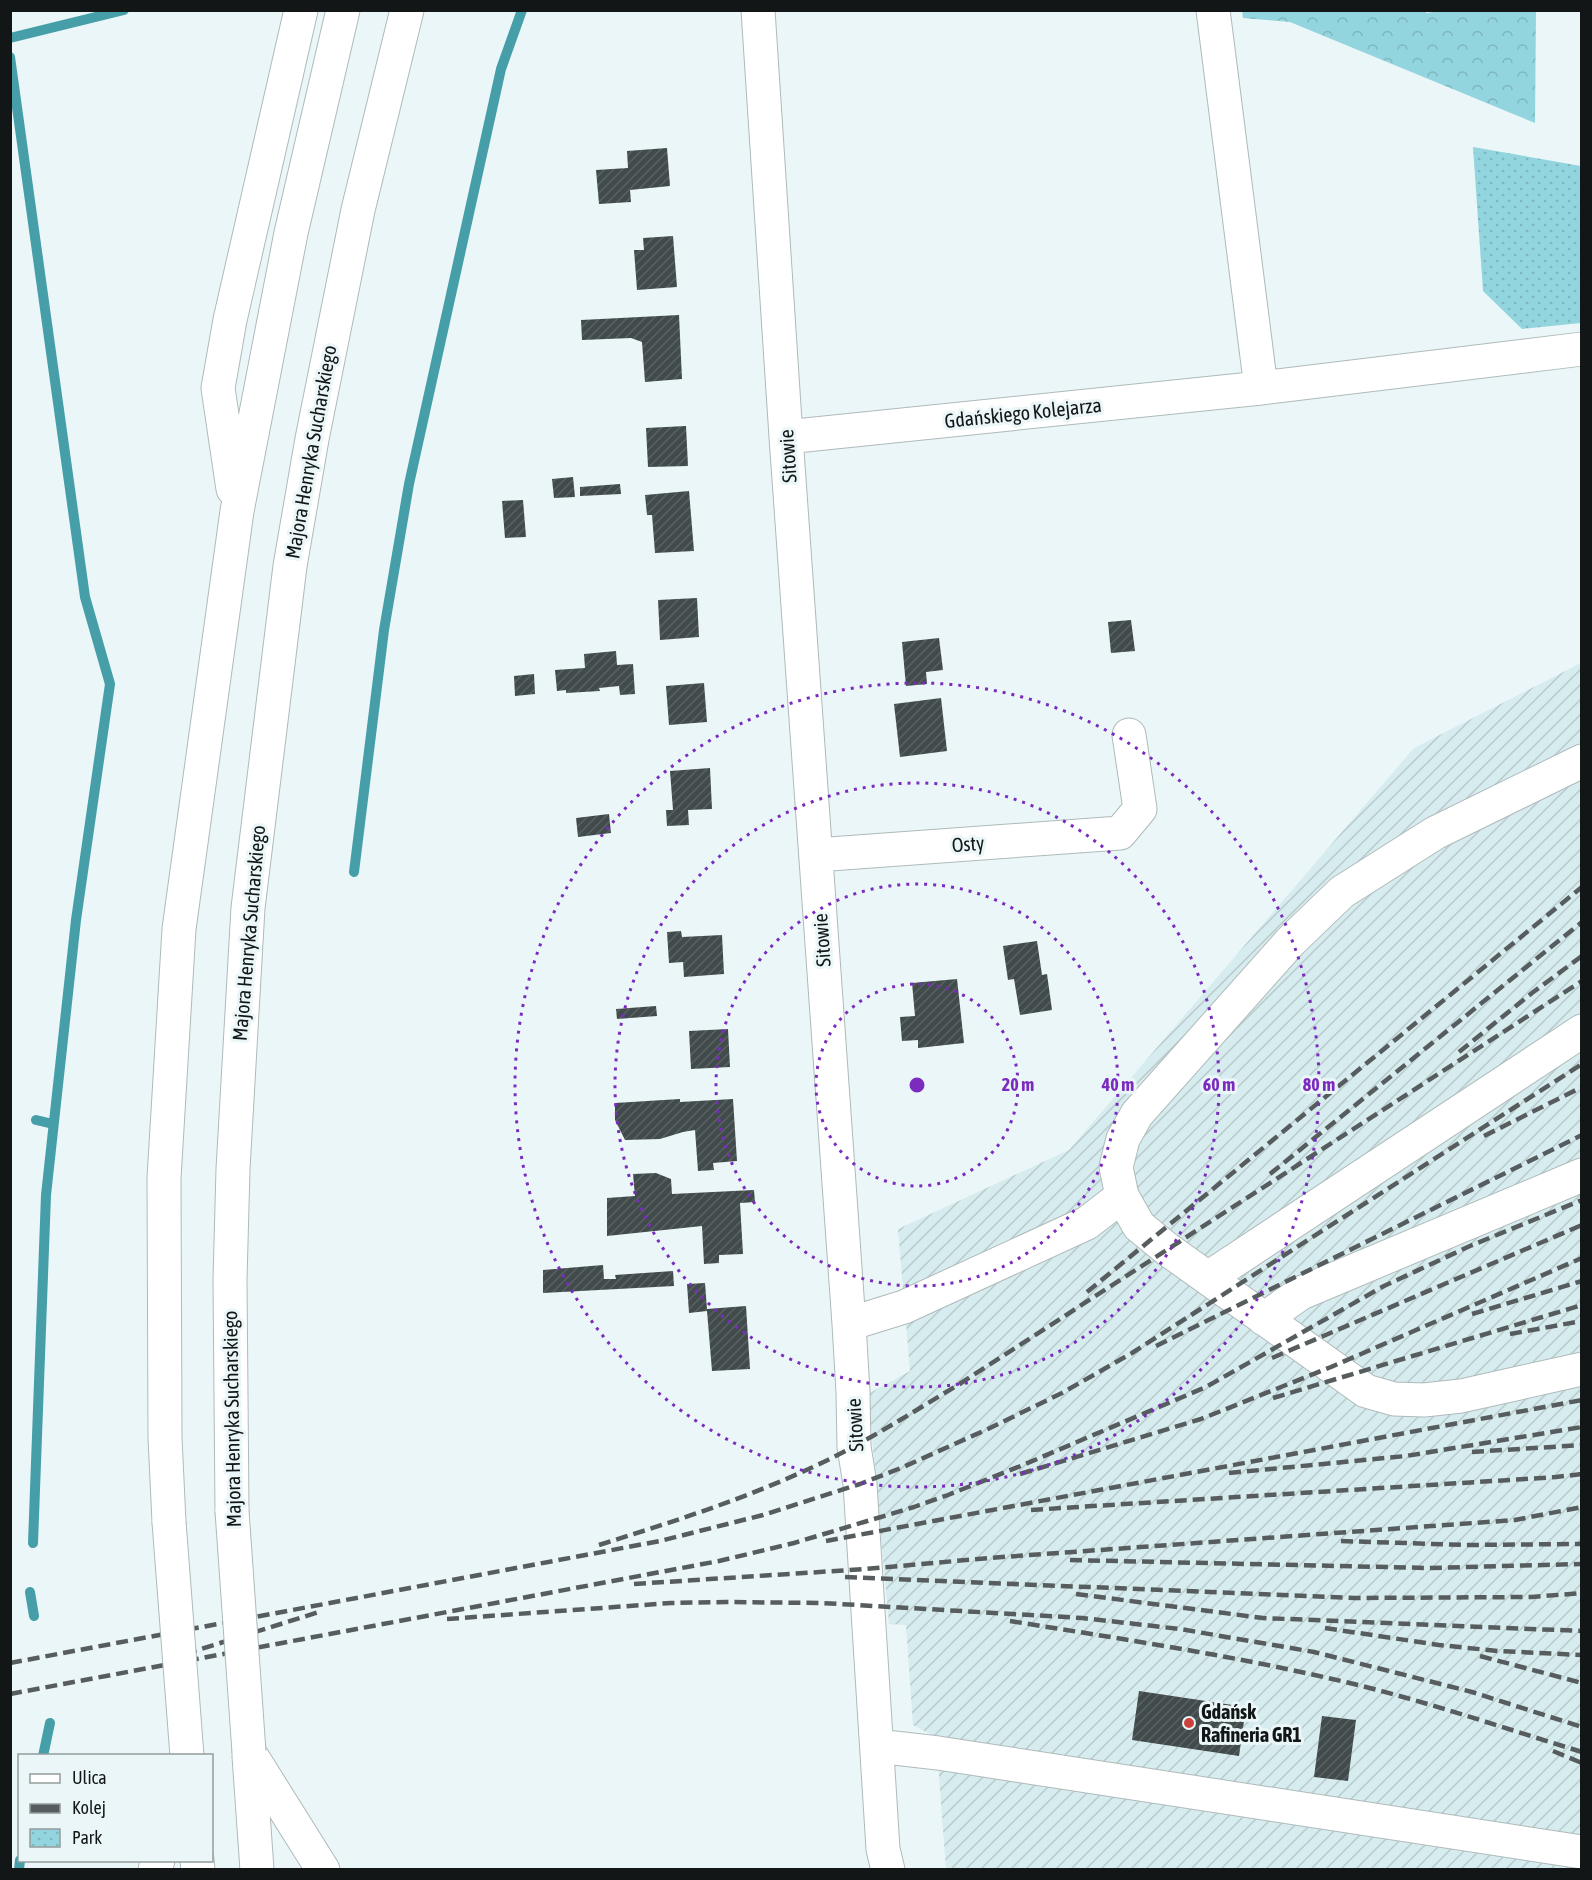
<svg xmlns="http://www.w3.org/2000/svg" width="1592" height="1880" font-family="'Asap Condensed',sans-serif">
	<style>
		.industrial { fill: url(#industrial-furrows) }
		.forest { fill: url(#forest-crowns) }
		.park { fill: url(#park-dots) }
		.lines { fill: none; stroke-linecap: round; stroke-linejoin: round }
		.stream { stroke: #469ea8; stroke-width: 10 }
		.building { fill: url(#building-hatch) }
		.minor-casing { stroke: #afbabb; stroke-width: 35 }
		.highway-casing { stroke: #afbabb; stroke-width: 35 }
		.minor { stroke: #fff; stroke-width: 33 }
		.highway { stroke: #fff; stroke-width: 33 }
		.rail { stroke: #575d5e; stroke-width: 4.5; stroke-dasharray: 12 6; stroke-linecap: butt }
		.highway-bridge-casing { stroke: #afbabb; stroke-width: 35; stroke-linecap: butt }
		.highway-bridge { stroke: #fff; stroke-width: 33 }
		.ring { fill: none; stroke: #7b2cbf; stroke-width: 3; stroke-dasharray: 3 6 }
		.poi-dot { fill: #ce403c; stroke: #eaf6f7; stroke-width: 2 }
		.labels { text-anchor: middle; stroke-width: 6; stroke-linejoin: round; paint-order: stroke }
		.street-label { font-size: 20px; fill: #121616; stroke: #eaf6f7 }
		.poi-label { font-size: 20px; font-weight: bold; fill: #121616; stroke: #eaf6f7; text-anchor: start }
		.centre { fill: #7b2cbf; stroke: #eaf6f7; stroke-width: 3 }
		.ring-label { font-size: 18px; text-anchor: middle; font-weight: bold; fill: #7b2cbf; stroke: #eaf6f7; stroke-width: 6; stroke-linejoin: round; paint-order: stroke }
	</style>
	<defs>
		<pattern id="industrial-furrows" width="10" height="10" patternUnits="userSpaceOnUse" patternTransform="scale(1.5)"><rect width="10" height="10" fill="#d7ecee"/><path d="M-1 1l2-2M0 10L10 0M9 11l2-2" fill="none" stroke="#b8cacb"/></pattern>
		<pattern id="forest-crowns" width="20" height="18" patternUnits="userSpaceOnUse" patternTransform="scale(1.5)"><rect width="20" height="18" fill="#93d5de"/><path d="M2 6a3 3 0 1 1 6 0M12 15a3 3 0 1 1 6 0" fill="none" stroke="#7eb6be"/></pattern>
		<pattern id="park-dots" width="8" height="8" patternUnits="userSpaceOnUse" patternTransform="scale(1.5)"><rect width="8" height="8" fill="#93d5de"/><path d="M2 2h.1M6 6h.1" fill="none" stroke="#7eb6be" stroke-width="1.8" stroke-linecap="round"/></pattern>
		<pattern id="building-hatch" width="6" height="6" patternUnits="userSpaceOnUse" patternTransform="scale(1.5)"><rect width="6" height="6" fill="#424b4c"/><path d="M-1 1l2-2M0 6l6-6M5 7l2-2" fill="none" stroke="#5a6162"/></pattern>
	</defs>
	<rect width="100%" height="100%" fill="#eaf6f7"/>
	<!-- industrial -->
	<path class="industrial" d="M1581,663v1206l-215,1 -10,-2 -17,2 -393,-1 -10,-132 -23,-12 -7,-100 -17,-1 -21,-230 42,-23 -12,-142 171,-79 345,-402z"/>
	<!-- forest -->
	<path class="forest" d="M1426,11v2l23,-3 87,1 -1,112 -245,-101 -47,-4 -1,-7z"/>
	<!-- park -->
	<path class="park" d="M1473,147l108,19v157l-59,6 -39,-38z"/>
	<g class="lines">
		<!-- stream -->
		<path class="stream" d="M10,38l114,-28
			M10,57l75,540 25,87 -34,236 -30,275 -13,348
			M354,872l30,-242 25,-146 92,-415 21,-59
			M36,1120l17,4
			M30,1592l4,24
			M43,1756l7,-33
			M19,1870l1,-10"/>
	</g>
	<!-- building -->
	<path class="building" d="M667,148l3,38 -40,4 1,12 -32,2 -3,-34 32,-2 -1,-17z
		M673,236l4,51 -40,3 -3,-40h10l-1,-12z
		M679,315l3,64 -37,3 -3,-40 -11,-4 -49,2 -1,-20z
		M686,426l2,40 -40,1 -2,-39z
		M573,477l2,20 -21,1 -2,-19z
		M620,484l1,10 -41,2v-9z
		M689,491l5,60 -39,2 -3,-38h-5l-2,-20z
		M523,500l3,37 -21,1 -3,-37z
		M697,598l2,39 -39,3 -2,-40z
		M1131,620l4,31 -24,2 -3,-31z
		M939,638l4,32 -17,2 1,12 -21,2 -4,-44z
		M616,651l1,14 16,-1 2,30 -15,1 -1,-9 -20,2 1,3 -34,2v-3l-9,1 -2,-21 30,-2 -1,-14z
		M534,674l1,20 -20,2 -1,-20z
		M704,683l3,39 -38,3 -3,-39z
		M941,698l6,53 -47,6 -6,-53z
		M710,768l2,41 -24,1 1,15 -22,1 -1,-16h7l-3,-39z
		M609,814l2,19 -33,4 -2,-19z
		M681,931l1,6 40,-2 2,39 -40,3 -1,-15 -14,1 -2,-31z
		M1037,941l5,34 5,-1 5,36 -32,5 -6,-36 -6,1 -5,-34z
		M957,979l7,64 -46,5v-8l-16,1 -2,-24 15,-1 -3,-33z
		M656,1006l1,10 -40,3 -1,-10z
		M728,1029l2,38 -39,2 -2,-38z
		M680,1099v3l53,-3 4,62 -24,2 1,7 -16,1 -3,-41 -12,2 -23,7 -35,1 -10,-20v-17z
		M656,1173l15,6 1,15 82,-4 1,12 -15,1 3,51 -24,1v8l-15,1 -2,-38 -95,10v-38l28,-2 -2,-22z
		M603,1265l1,14h12l-1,-4 58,-4 1,15 -131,7v-23z
		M705,1283l2,26 39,-3 4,63 -38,2 -5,-60 -18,2 -2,-29z
		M1139,1691l107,16 -7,49 -107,-16z
		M1322,1716l34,4 -8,61 -34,-4z"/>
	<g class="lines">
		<!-- minor casing -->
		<g class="minor-casing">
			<path id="minor" d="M758,10l28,427 63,887 4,68 1,55 6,37 23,365 5,21
				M1213,10l48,378
				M786,437l475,-49 321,-39
				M1582,761l-147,72 -93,59 -52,50 -153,172 -14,25 -7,28 6,29 17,30 28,23 199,142 28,8 30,1 37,-4 121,-27
				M816,855l304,-22 20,-24 -11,-74
				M1208,1278l374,-247
				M1264,1319l37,-26 281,-118
				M849,1324l55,-17 183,-84 35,-27
				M877,1746l61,7 644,99"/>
		</g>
		<!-- highway casing -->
		<g class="highway-casing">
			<path id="highway" d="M233,489l-15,-101 12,-68 71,-310
				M232,1511l-2,-231 3,-111 15,-261 42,-342 22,-127 46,-229 49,-200
				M169,1522l-4,-84 -1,-260 15,-249 58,-418 54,-278 52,-223
				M249,1752l74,118
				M249,1756l8,114
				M197,1860l1,10
				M155,1870l3,-10"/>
		</g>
		<!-- minor -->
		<use href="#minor" class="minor"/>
		<!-- highway -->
		<use href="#highway" class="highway"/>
		<!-- rail -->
		<path class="rail" d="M1459,1052l73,-59 50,-37
			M1484,1136l98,-49
			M1270,1174l312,-252
			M1087,1292l495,-405
			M1472,1314l110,-33
			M1510,1334l72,-13
			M1156,1346l426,-211
			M1272,1358l310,-133
			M1273,1398l309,-93
			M1472,1452l110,-7
			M1229,1473l177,-17 176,-29
			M1020,1474l181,-55 130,-52 251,-109
			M1031,1510l525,-33 26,-3
			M826,1541l756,-141
			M1341,1541l125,4 116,-1
			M599,1545c73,-23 146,-46 216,-79 50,-23 96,-53 143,-81l624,-404
			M1070,1560l359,8 153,-4
			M845,1577l510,21 177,-1 50,-4
			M634,1584l232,-15 123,-11 526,-38 67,-13
			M1076,1594l187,24 319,13
			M447,1619l224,-16 55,-1 96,1 260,15 98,11 134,23 158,40 110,35
			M1010,1621c106,17 213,33 318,57 86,19 169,48 254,74
			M1325,1628l114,17 59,6 84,4
			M185,1654l134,-42
			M1480,1656l102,27
			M10,1663l650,-122 103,-26 97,-31 41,-16 87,-39 74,-36 70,-40 450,-289
			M10,1694l709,-133 75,-18 120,-36 34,-12 75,-30 183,-78 178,-101 86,-40 112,-46
			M1553,1751l29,12"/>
		<!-- highway-bridge casing -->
		<g class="highway-bridge-casing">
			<path id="highway-bridge" d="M232,1511l17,241
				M169,1522l18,234"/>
		</g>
		<!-- highway-bridge -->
		<use href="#highway-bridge" class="highway-bridge"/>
	</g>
	<!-- distance rings -->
	<g class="ring">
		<circle cx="917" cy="1085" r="101"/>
		<circle cx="917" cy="1085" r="201"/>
		<circle cx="917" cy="1085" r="302"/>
		<circle cx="917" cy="1085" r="402"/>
	</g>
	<!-- markers -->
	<circle class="poi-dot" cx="1189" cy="1723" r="6"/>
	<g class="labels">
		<!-- street labels -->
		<g class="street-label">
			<text transform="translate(1023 413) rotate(-6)" y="7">Gdańskiego Kolejarza</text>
			<text transform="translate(311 452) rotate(-80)" y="7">Majora Henryka Sucharskiego</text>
			<text transform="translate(788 456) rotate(-94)" y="7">Sitowie</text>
			<text transform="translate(968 844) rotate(-4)" y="7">Osty</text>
			<text transform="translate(249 933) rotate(-85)" y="7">Majora Henryka Sucharskiego</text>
			<text transform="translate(822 940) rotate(-94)" y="7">Sitowie</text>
			<text transform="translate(232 1419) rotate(-91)" y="7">Majora Henryka Sucharskiego</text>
			<text transform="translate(855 1425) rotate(-93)" y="7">Sitowie</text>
		</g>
		<!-- poi labels -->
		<g class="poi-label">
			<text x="1201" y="1719">Gdańsk<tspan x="1201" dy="23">Rafineria GR1</tspan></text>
		</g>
	</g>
	<circle cx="917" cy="1085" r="9" class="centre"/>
	<g class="ring-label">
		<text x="1018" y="1091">20 m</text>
		<text x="1118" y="1091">40 m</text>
		<text x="1219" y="1091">60 m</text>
		<text x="1319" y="1091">80 m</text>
	</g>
	<!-- border -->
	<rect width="1592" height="1880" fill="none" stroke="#121616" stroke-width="24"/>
	<!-- legend -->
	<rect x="18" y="1754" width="195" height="108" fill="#eaf6f7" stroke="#949c9d" stroke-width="1.5"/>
	<rect x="30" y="1774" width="30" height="9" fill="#ffffff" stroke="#949c9d" stroke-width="1.5"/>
	<text x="72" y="1784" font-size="18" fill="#121616">Ulica</text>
	<rect x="30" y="1804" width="30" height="9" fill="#575d5e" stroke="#949c9d" stroke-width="1.5"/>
	<text x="72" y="1814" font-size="18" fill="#121616">Kolej</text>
	<rect x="30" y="1829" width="30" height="18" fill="url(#park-dots)" stroke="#949c9d" stroke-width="1.5"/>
	<text x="72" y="1844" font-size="18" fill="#121616">Park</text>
</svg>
